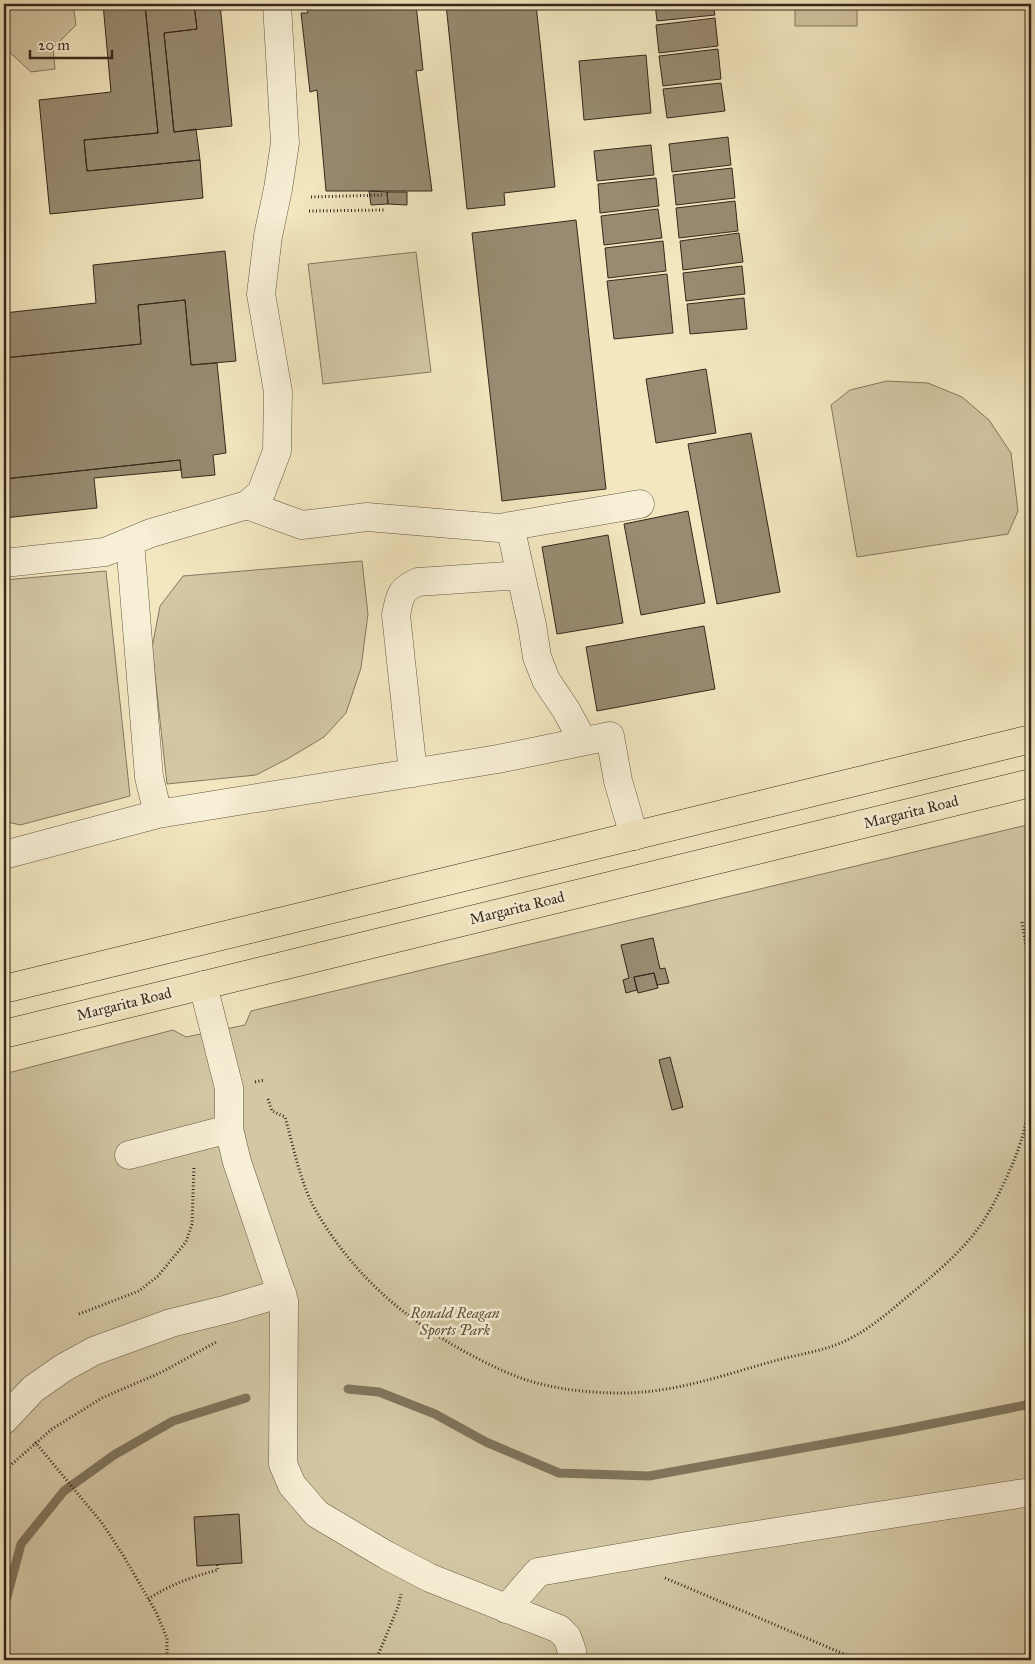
<svg xmlns="http://www.w3.org/2000/svg" width="1035" height="1664" font-family="'IM FELL Great Primer',serif">
	<style>
		.green { fill: #d3c7a4; stroke: #847860 }
		.lines { fill: none; stroke-linecap: round; stroke-linejoin: round }
		.stream { stroke: #80745c; stroke-width: 9 }
		.building { fill: #988b71; stroke: #35281b }
		.minor-casing { stroke: #645844; stroke-width: 29 }
		.major-casing { stroke: #35281b; stroke-width: 29 }
		.path { stroke: #35281b; stroke-width: 3; stroke-dasharray: 1 2.5; stroke-linecap: butt }
		.minor { stroke: #f7efd6; stroke-width: 28 }
		.major { stroke: #f3e7c0; stroke-width: 28 }
		.labels { text-anchor: middle; stroke-width: 5; stroke-linejoin: round; paint-order: stroke }
		.street-label { font-size: 15px; fill: #35281b; stroke: #f7efd6 }
		.park-label { font-size: 15px; font-style: italic; fill: #5c503d; stroke: #f7efd6 }
	</style>
	<rect width="100%" height="100%" fill="#f3e7c0"/>
	<filter id="stains"><feTurbulence type="fractalNoise" baseFrequency=".004" numOctaves="4"/><feColorMatrix values="0 0 0 0 .2 0 0 0 0 .09 0 0 0 0 .02 0 0 0 .5 -.17"/></filter>
	<radialGradient id="worn" r=".72"><stop offset=".6" stop-color="#630" stop-opacity="0"/><stop offset="1" stop-color="#630" stop-opacity=".3"/></radialGradient>
	<!-- green -->
	<path class="green" d="M4,4h69l3,21 -23,23 2,21 -24,3 -27,-25z
		M795,4h62v22h-62z
		M416,252l15,120 -108,12 -15,-120z
		M887,381l41,2 34,14 27,23 22,33 7,58 -10,23 -151,23 -26,-152 19,-15z
		M362,561l6,53 -7,54 -15,45 -22,24 -35,21 -33,17 -89,9 -15,-136 8,-42 23,-30z
		M106,571l24,225 -110,29 -16,-4v-241z
		M1031,824v836h-1027v-586l169,-44 13,7 59,-12 6,-14z"/>
	<g class="lines">
		<!-- stream -->
		<path class="stream" d="M348,1389l31,3 56,22 51,28 73,31 90,3 247,-45 135,-27
			M4,1608l17,-64 43,-53 50,-36 59,-34 73,-23"/>
	</g>
	<!-- building -->
	<path class="building" d="M103,4h42l13,129 -74,7 3,31 113,-11 3,38 -153,16 -11,-114 72,-8z
		M166,4h28l3,25 -33,4 10,99 22,-3 4,31 -113,11 -3,-31 74,-7 -13,-127z
		M194,4h26l12,122 -58,6 -10,-99 33,-4z
		M306,4h110l7,66 -7,1 16,120h-106l-9,-101 -7,2 -9,-79h7z
		M446,4h90l19,183 -51,6 1,12 -38,4z
		M655,4h58l2,11 -58,6z
		M715,18l3,28 -59,7 -3,-28z
		M718,49l3,30 -58,7 -4,-30z
		M646,55l5,58 -67,7 -5,-59z
		M721,83l4,28 -58,7 -4,-29z
		M728,137l3,28 -59,7 -3,-28z
		M651,145l3,30 -57,6 -3,-30z
		M732,168l3,30 -59,7 -3,-30z
		M656,178l3,28 -59,7 -2,-29z
		M369,191l18,1 1,12 -17,1z
		M387,192h20v13l-19,-1z
		M735,201l3,30 -59,7 -3,-30z
		M658,209l4,29 -58,7 -3,-29z
		M576,220l30,269 -104,12 -30,-268z
		M739,233l4,29 -60,8 -3,-29z
		M663,241l3,30 -58,7 -3,-30z
		M225,251l11,110 -45,4 -6,-65 -47,5 3,39 -137,14v-45l92,-10 -3,-38z
		M742,266l3,28 -59,7 -3,-28z
		M667,274l6,59 -59,6 -7,-58z
		M744,298l3,31 -57,5 -3,-30z
		M185,300l6,65 26,-2 9,90 -13,2 2,20 -33,3 -2,-18 -176,19v-121l137,-14 -3,-39z
		M706,369l10,64 -60,10 -10,-64z
		M751,433l29,159 -63,12 -29,-160z
		M180,460l1,10 -87,8 3,30 -93,10v-39z
		M688,511l17,92 -64,12 -17,-91z
		M608,535l15,88 -66,11 -15,-87z
		M704,626l11,63 -118,22 -11,-64z
		M653,938l7,31 5,-1 4,15 -12,2 -3,-12 -20,4 3,13 -11,3 -3,-13 6,-2 -8,-33z
		M654,973l4,15 -20,5 -4,-16z
		M670,1057l13,50 -11,3 -13,-50z
		M239,1514l3,49 -45,3 -3,-49z"/>
	<g class="lines">
		<!-- minor casing -->
		<g class="minor-casing">
			<path id="minor" d="M247,505l14,-12 16,-42 1,-59 -17,-98 7,-58 10,-47 7,-46 -8,-139
				M510,526l22,99 5,32 9,23 20,30 17,31
				M130,542l19,235 9,37
				M4,563l101,-11 46,-19 96,-28 55,20 65,-8 132,11 141,-24
				M413,773l-17,-158c4,-18 3,-25 22,-33l103,-7
				M4,855l154,-41 340,-55 112,-23 8,45 16,55
				M203,985l26,103v41l8,33 47,139 -1,163 9,21 25,29 69,41 44,23 129,51 8,8 5,14
				M129,1155l100,-26
				M4,1420l29,-31 30,-21 31,-17 77,-28 57,-14 54,-16
				M506,1609l32,-37 149,-26 344,-54"/>
		</g>
		<!-- major casing -->
		<g class="major-casing">
			<path id="major" d="M4,989l1027,-250
				M4,1034l1027,-251"/>
		</g>
		<!-- path -->
		<path class="path" d="M311,197l72,-2
			M309,211l76,-1
			M1022,922l9,54
			M255,1082l9,-2
			M268,1099l4,12 13,6c9,31 15,66 31,94 38,65 89,109 155,144 19,10 41,21 62,27 29,8 58,11 88,11 53,0 103,-18 153,-32 24,-7 53,-10 75,-22 22,-11 40,-27 59,-43 26,-21 55,-45 74,-73 14,-21 33,-61 40,-85 6,-20 7,-42 9,-62
			M79,1314l60,-23 19,-15 28,-34 6,-18 2,-58
			M35,1442l67,81 21,32 33,57 11,26v22
			M4,1471l48,-42 50,-31 60,-26 56,-31
			M665,1578l193,82
			M148,1599c22,-14 45,-23 70,-29l-1,-6
			M376,1660l22,-53 3,-13"/>
		<!-- minor -->
		<use href="#minor" class="minor"/>
		<!-- major -->
		<use href="#major" class="major"/>
	</g>
	<g class="labels">
		<!-- street labels -->
		<g class="street-label">
			<text transform="translate(911 812) rotate(-14)" y="5">Margarita Road</text>
			<text transform="translate(517 908) rotate(-14)" y="5">Margarita Road</text>
			<text transform="translate(124 1004) rotate(-14)" y="5">Margarita Road</text>
		</g>
		<!-- park labels -->
		<g class="park-label">
			<text x="455" y="1318">Ronald Reagan<tspan x="455" dy="17">Sports Park</tspan></text>
		</g>
	</g>
	<!-- margin -->
	<rect width="1035" height="1664" fill="none" stroke="#f3e7c0" stroke-width="20"/>
	<rect x="5" y="5" width="1025" height="1654" fill="none" stroke="#35281b" stroke-width="2.5"/>
	<rect x="10" y="10" width="1015" height="1644" fill="none" stroke="#35281b"/>
	<!-- scale -->
	<path d="M30 50v8h82v-8" fill="none" stroke="#35281b" stroke-width="2.5"/>
	<text x="38" y="50" font-size="15" fill="#35281b" stroke="#f7efd6" stroke-width="4" paint-order="stroke">20 m</text>
	<rect width="100%" height="100%" filter="url(#stains)"/>
	<rect width="100%" height="100%" fill="url(#worn)"/>
</svg>
